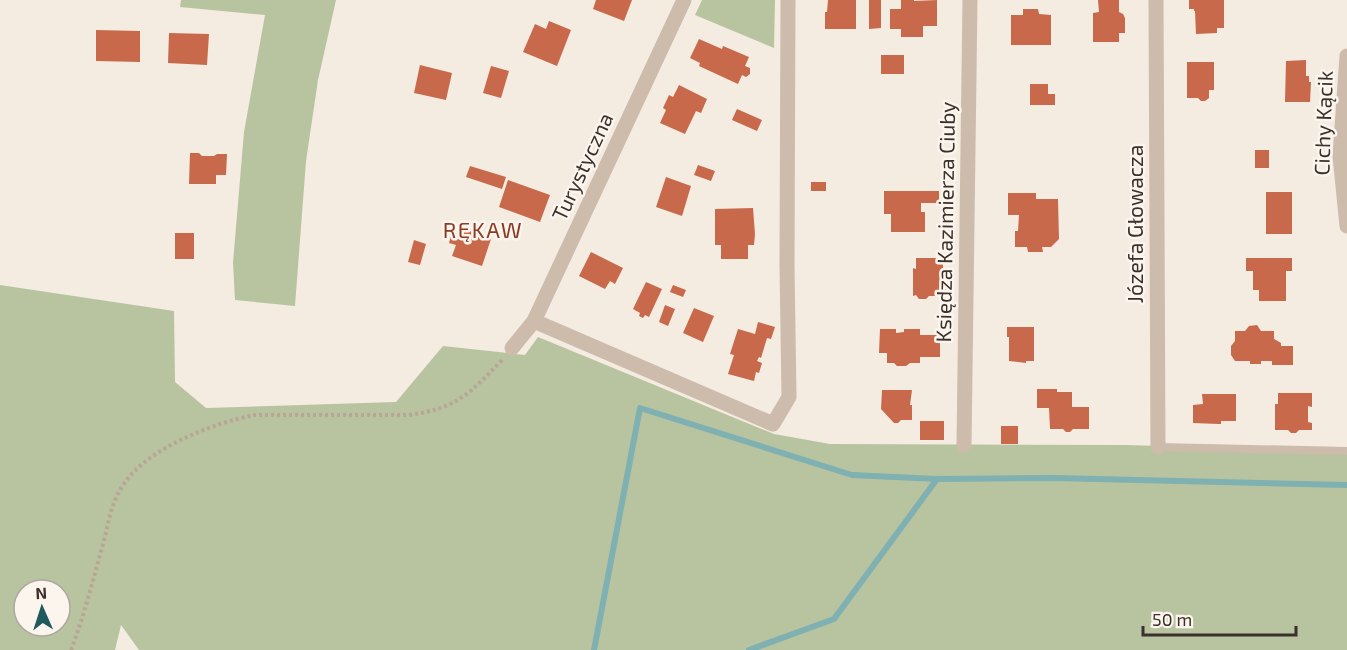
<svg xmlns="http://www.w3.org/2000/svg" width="1347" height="650" font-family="'Exo 2',sans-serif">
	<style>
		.green { fill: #b8c4a0; fill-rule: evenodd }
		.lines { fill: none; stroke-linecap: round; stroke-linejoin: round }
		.stream { stroke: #7fb0b2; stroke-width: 6 }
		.building { fill: #c8694b }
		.path { stroke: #b9a596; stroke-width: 4; stroke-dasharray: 3 3; stroke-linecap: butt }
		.lane { stroke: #cdbbac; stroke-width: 8 }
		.street { stroke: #cdbbac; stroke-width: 15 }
		.labels { text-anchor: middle; stroke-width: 5; stroke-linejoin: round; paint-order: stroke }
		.street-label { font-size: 21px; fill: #3b302b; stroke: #fbf5ee }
		.neighbourhood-label { font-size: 22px; letter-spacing: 1.5px; fill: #8c3b22; stroke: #fbf5ee }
	</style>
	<rect width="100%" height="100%" fill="#f4ebe1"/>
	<!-- green -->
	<path class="green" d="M181,0h155l-18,80 -12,81 -11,145 -60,-6 -2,-37 11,-131 21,-117 -85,-8z
		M702,0h73l-1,48 -79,-33z
		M0,285l174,26 1,71 31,26 190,-6 47,-56 82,9 13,-18 236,97 56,10 295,1 222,6v199h-1208l-18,-25 -6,25h-115zM24,590h36v36h-36z"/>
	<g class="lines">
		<!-- stream -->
		<path class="stream" d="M594,650l46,-242 212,67 85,4 118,-1 292,7
			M749,650l85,-31 103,-140"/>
	</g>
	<!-- building -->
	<path class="building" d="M596,0h36l-8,21 -31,-12z
		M828,0h28v29h-31v-17h2z
		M869,0h12v28l-12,1z
		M901,0h13v1l23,-1v26h-14v11h-22v-8h-11v-20h11z
		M1098,0h21v12l4,2 2,4v15h-6v9h-26v-29l6,-1z
		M1189,0h35v28h-7v5l-21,1 -1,-23h-1v-2h-5z
		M1023,9h15l1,5 12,1v30h-40v-30h12z
		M549,21l22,9 -14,36 -34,-14 12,-28 11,5z
		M96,30l44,1v31l-44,-1z
		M169,33l40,1 -2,31 -39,-2z
		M699,39l23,10 1,-3 26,11 -4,9 5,2v6l-4,3 -4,-2 -4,9 -39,-18 1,-3 -10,-5z
		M881,55h23v19h-23z
		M1306,60v16h3v6h2l-1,20h-25l1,-41z
		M1187,62h27v28h-5v8l-4,3h-4l-3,-3h-11z
		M420,65l32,8 -6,27 -32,-7z
		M491,66l18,5 -8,27 -18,-5z
		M1030,84h18v10h7v11h-25z
		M679,85l28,14 -6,14 -5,-2 -11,23 -25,-11 6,-13 -3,-2 6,-13 4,2z
		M737,109l25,11 -5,11 -25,-11z
		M1255,150h14v18h-14z
		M190,153h9l3,3h12l3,-2h10l-1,21h-10v9h-27z
		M698,165l17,6 -4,10 -17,-6z
		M470,166l36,11 -4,12 -36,-12z
		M666,177l25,9 -9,30 -26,-9z
		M508,180l42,15 -10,27 -41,-15z
		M811,182h15v9h-15z
		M884,191h55v12h-18v9h4v20h-34v-18h-7z
		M1266,192h26v42h-26z
		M1008,193h28v6h22l1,40 -8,8h-9l1,5h-15l-1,-5h-12v-16h3l1,-16h-11z
		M753,208l2,26 -1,11h-6v14h-27v-14h-6v-36z
		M462,228l29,11 -9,27 -30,-10 4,-11 -7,-2 3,-11 8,3z
		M175,233h19v26h-19z
		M414,240l12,4 -6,21 -12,-3z
		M591,252l32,16 -8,16 -5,-3 -5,8 -26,-13z
		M916,258h27v11h3v27h-17l-3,3h-7l-3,-4 -3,1v-28l3,1z
		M1246,258h46v13h-6v30h-27v-11h-6v-19h-7z
		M646,282l16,7 -13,28 -4,-2 -2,3 -4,-2 1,-3 -7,-4z
		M673,285l13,5 -3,7 -13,-5z
		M665,305l10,4 -7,17 -9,-4z
		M694,308l20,8 -11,26 -20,-9z
		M758,322l17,5 -4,12 -4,-1 -6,20 -2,-1 -2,4 5,2 -3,10 -3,-1 -2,9 -26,-7 6,-19 -4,-1 8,-25 17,5z
		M1257,325l4,6h13v8l7,4v3h12v19h-21v-4h-11v3h-11v-3h-15l-4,-6v-9l4,-5v-10h10l4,-5z
		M1007,327h27v34h-8v2l-17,-2v-24h-2z
		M880,329h16v4l8,-1v-3h16v6h20v22h-20v6h-10l-4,3h-9l-3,-3h-7v-10h-8z
		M1037,389h20v3h15v15h17v22h-16l-3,3h-4l-3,-3h-13l-1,-21h-12z
		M882,390h30l-2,15h2v15h-11l-3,3h-4l-13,-14z
		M1278,393h34v14l-4,-1v16l4,1v7h-13l-3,3h-5l-3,-3h-13v-26h3z
		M1202,394h34v27h-15v3h-2l-26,-1v-18l10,-1z
		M920,421h24v19h-24z
		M1001,426h17v18h-17z"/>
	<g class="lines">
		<!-- path -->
		<path class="path" d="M71,650c13,-34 22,-70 32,-106 5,-18 7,-36 16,-52 20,-41 93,-69 136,-77h154c49,-7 60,-21 93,-55"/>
		<!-- lane -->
		<path class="lane" d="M1158,447l189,4"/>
		<!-- street -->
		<path class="street" d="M1156,0l2,447
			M1347,56l-7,100 7,70
			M534,321l239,103 16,-27 -2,-132 1,-265
			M512,348l22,-27 150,-321
			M964,445l6,-445"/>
	</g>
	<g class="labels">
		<!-- street labels -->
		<g class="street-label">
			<text transform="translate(1324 123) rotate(-88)" y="7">Cichy Kącik</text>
			<text transform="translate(583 167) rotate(-65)" y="7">Turystyczna</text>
			<text transform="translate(946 222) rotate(-89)" y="7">Księdza Kazimierza Ciuby</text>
			<text transform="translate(1136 224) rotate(-90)" y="7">Józefa Głowacza</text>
		</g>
		<!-- neighbourhood labels -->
		<g class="neighbourhood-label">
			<text x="483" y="238">RĘKAW</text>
		</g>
	</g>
	<!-- north arrow -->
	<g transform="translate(42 608) rotate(357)"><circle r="28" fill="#fbf5ee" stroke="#aea6a0" stroke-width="1.5"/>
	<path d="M0-4.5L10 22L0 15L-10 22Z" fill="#1f5a5e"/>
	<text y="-9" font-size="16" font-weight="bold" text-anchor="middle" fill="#3b302b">N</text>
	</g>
	<!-- scale -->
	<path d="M1143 626v9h153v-9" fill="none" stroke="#3b302b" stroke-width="3"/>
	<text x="1152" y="626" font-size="18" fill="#3b302b" stroke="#fbf5ee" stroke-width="4.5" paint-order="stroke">50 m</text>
</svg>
